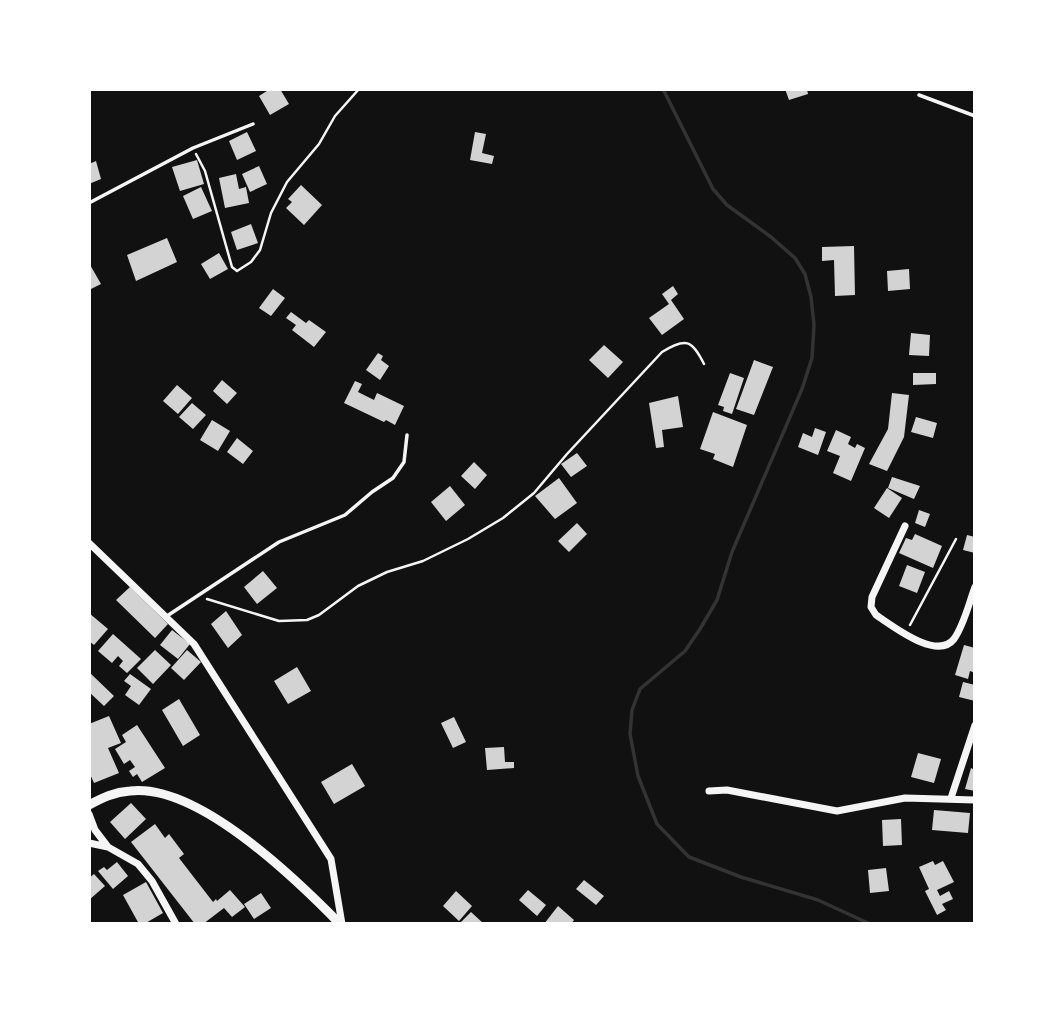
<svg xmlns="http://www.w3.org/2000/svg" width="1064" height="1013" font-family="'Playfair Display',serif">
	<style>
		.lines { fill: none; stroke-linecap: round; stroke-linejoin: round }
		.stream { stroke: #333; stroke-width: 3.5 }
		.building { fill: #d3d3d3 }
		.path { stroke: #f5f5f5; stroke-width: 2.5 }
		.service { stroke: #f5f5f5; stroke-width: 3.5 }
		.minor { stroke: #f5f5f5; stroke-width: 7 }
		.tertiary { stroke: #f5f5f5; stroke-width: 9 }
	</style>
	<rect width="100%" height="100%" fill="#111"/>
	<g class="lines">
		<!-- stream -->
		<path class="stream" d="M663,89l50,100 14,16 44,32 24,21 10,16 6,23 3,28 -2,33 -10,31 -70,163 -15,48 -17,29 -15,22 -45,38 -8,21 -2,24 8,42 19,48 32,33 52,20 77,23 52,24"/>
	</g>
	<!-- building -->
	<path class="building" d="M270,89h10l9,15 -19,11 -11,-19z
		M785,89h22l1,5 -19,6z
		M247,132l9,19 -19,9 -8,-19z
		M475,132l11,2 -4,19 12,3 -2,8 -22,-4z
		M197,160l7,24 -24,7 -8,-24z
		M96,161l5,18 -12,5v-20z
		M259,166l8,18 -17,8 -8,-18z
		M236,174l3,15 7,-2 3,16 -24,5 -6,-30z
		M301,185l21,20 -18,20 -18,-17 6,-6 -4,-3z
		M201,187l11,24 -19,8 -10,-23z
		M251,224l7,19 -21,7 -6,-18z
		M167,238l10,24 -41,19 -9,-26z
		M854,246l1,49 -20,1 -1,-36 -12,1v-14z
		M219,253l9,16 -18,10 -9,-15z
		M89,263l12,21 -12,6z
		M909,269l1,20 -22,2 -1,-20z
		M673,286l5,8 -7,6 13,19 -22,16 -13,-17 20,-14 -7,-10z
		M273,289l12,9 -14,18 -12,-8z
		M291,312l15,11 3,-3 17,12 -12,15 -22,-17 4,-5 -10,-7z
		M911,333l19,2 -1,21 -20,-1z
		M604,345l19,17 -15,16 -19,-18z
		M378,353l5,3 -2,4 8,6 -9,14 -14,-10z
		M754,360l19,7 -19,48 -18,-6z
		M730,373l14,5 -12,36 -9,-3 1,-4 -6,-2z
		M913,373h23v11l-23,1z
		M222,380l15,13 -10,11 -14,-13z
		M355,381l7,3 -4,8 16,8 3,-7 27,13 -9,19 -9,-5 -2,2 -40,-19z
		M177,385l15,13 -14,16 -15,-13z
		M892,393l17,2 -5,42 -17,34 -18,-7 19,-35z
		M678,396l5,31 -21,3 2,17 -8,1 -7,-45z
		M192,403l14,12 -13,14 -14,-12z
		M713,412l34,13 -14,42 -20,-8 2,-5 -15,-5z
		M916,417l21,6 -4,15 -22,-6z
		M212,420l18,11 -12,20 -18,-11z
		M815,428l11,4 -8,23 -20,-8 5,-14 9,4z
		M836,430l15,7 -3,7 7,4 2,-4 8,4 -14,33 -18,-8 7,-17 -13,-5z
		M237,438l16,13 -10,13 -16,-12z
		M577,453l10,13 -16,11 -10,-13z
		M474,462l13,13 -12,14 -14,-13z
		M892,477l28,9 -6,13 -26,-11z
		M559,478l18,25 -22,16 -20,-23z
		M450,486l15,19 -19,16 -15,-19z
		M887,488l15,10 -13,20 -15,-10z
		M919,510l11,4 -5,13 -10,-4z
		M577,523l10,11 -18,18 -11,-11z
		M915,534l27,12 -9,22 -34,-15 7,-15 6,2z
		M967,535l8,2v16l-12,-3z
		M907,565l18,7 -8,21 -18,-7z
		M263,571l14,17 -20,16 -13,-17z
		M130,587l38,37 -13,14 -39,-38z
		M226,611l16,24 -14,13 -17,-24z
		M89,613l19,16 -14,16 -5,-4z
		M172,630l18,14 -12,15 -18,-14z
		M113,634l28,25 -14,14 -8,-7 4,-5 -5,-5 -6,7 -14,-12z
		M964,645l11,3v25l-5,-2 -2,8 -13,-4z
		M155,650l16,15 -18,19 -16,-16z
		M187,650l14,12 -17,18 -13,-12z
		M297,667l14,24 -23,13 -14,-23z
		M89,672l25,24 -10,10 -15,-14z
		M130,674l21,15 -12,16 -14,-10 6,-9 -7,-5z
		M963,682l12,3v16l-16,-4z
		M179,699l21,36 -17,11 -21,-36z
		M109,716l12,27 -13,5 11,25 -25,10 -5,-11v-48z
		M454,717l12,25 -13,6 -12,-25z
		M137,725l28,43 -23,14 -5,-8 -4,3 -4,-6 6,-4 -5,-7 -6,4 -9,-15 11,-7 -4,-7z
		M504,747l1,15h9v6l-27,2 -2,-22z
		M918,753l23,6 -7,24 -23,-6z
		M352,764l13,22 -31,18 -13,-22z
		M971,768l4,2v21l-10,-2z
		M131,803l15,16 -21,20 -15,-17z
		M934,810l36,3 -2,20 -36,-3z
		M901,819l1,26 -19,1 -1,-26z
		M155,824l10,14 4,-4 15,20 -5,4 34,44 3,-3 1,2 13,-11 15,17 -13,10 -8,-9 -21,16h-8l-64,-82z
		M933,861l2,4 8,-4 11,21 -17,8 3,6 9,-5 4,8 -11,5 4,6 -9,5 -12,-24 4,-2 -10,-22z
		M117,862l11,14 -15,13 -15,-18 6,-4 3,3z
		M886,868l3,23 -19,2 -2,-23z
		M94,874l11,12 -16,14v-22z
		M584,880l20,16 -8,9 -20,-16z
		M146,882l17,31 -19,11h-5l-16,-29z
		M528,890l18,15 -9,11 -18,-16z
		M456,891l16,15 -13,15 -16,-15z
		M261,893l10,15 -17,11 -10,-15z
		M558,906l16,14 -3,4h-27z
		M471,912l13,12h-25z"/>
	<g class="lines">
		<!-- path -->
		<path class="path" d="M196,154l9,17 27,96 5,4 14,-9 9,-12 11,-37 16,-31 32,-38 16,-28 24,-27
			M207,599l72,22 28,-1 12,-5 39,-29 29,-14 36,-11 45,-22 35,-21 31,-25 33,-39 95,-102c24,-15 30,-12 42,12
			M910,625l46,-86"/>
		<!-- service -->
		<path class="service" d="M919,95l56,21
			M89,203l104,-55 60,-24
			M167,616l112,-74 66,-27 27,-23 21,-14 11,-16 3,-27"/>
		<!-- minor -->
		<path class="minor" d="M905,526l-33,71 -1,10 5,8c17,11 61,46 78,24 10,-14 15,-36 21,-52
			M89,543l105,101 137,215 11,65
			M709,791l18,-1 110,21 68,-13 70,2
			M951,798l24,-73
			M89,814l6,16 13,17 -19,-4
			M108,847l30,17 14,17 24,43"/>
		<!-- tertiary -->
		<path class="tertiary" d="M89,805c13,-7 25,-13 41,-14 68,-8 166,88 210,133"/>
	</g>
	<!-- border -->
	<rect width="1064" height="1013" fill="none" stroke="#ffffff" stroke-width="182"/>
</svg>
